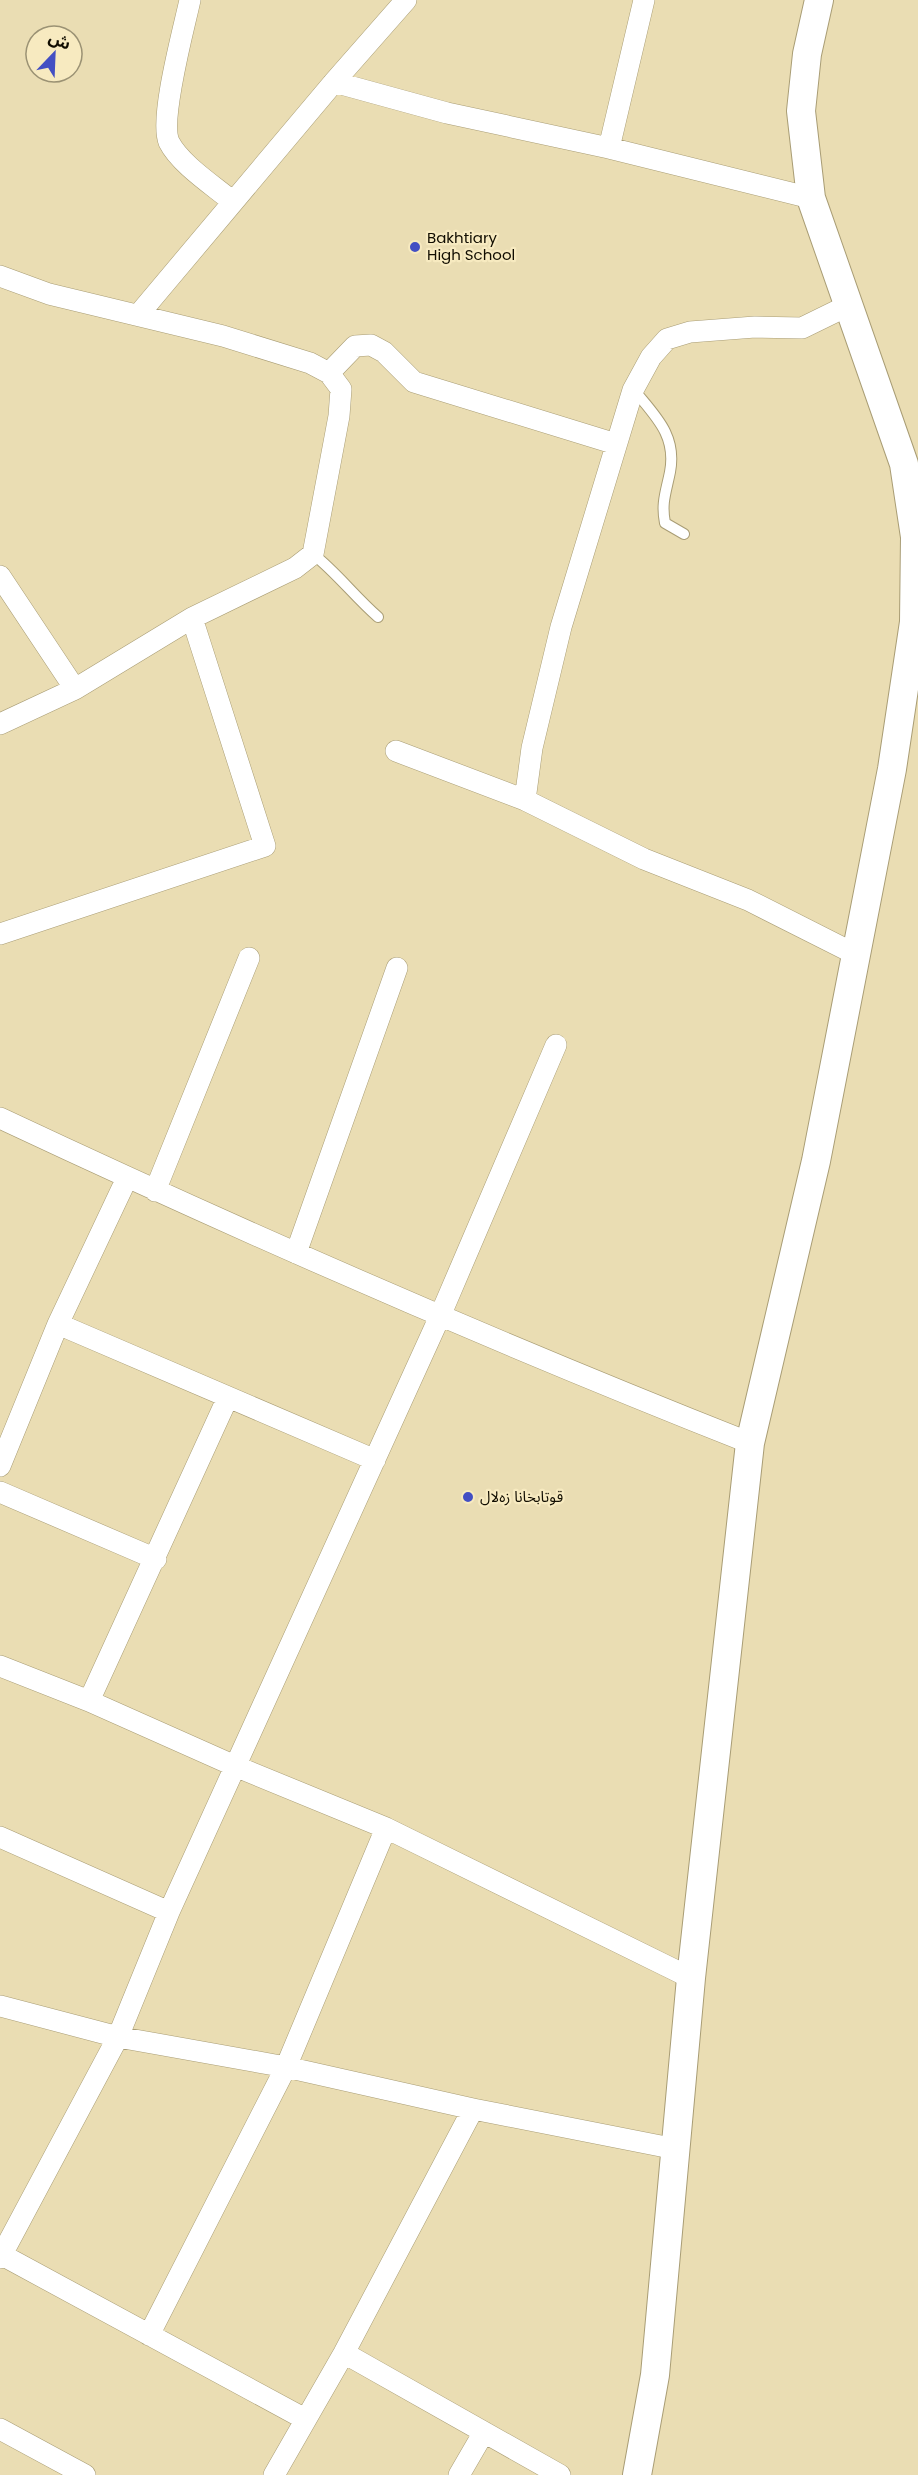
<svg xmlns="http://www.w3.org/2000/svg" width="918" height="2475" font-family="Poppins,'Noto Sans Arabic',sans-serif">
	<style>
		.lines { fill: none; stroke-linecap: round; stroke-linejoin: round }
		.service-casing { stroke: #a99d75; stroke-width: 12 }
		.minor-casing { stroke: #a99d75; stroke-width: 22 }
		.secondary-casing { stroke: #a99d75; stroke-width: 30 }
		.service { stroke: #fff; stroke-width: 10 }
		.minor { stroke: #fff; stroke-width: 21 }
		.secondary { stroke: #fff; stroke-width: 28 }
		.poi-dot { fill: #434fc3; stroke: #f7eac0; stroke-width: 2 }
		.labels { text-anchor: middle; stroke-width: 4.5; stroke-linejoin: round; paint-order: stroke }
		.poi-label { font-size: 15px; fill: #110d01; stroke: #f7eac0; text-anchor: start }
	</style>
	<rect width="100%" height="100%" fill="#eaddb3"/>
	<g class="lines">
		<!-- service casing -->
		<g class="service-casing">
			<path id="service" d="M634,390c21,26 43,45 36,82 -4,20 -9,31 -5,51l19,11
				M313,554c24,19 42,43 65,63"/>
		</g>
		<!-- minor casing -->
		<g class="minor-casing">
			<path id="minor" d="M190,0c-6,28 -31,119 -21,142 11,22 45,44 64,60
				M334,82l113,31 162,35 202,50
				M609,148l35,-148
				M0,276l49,18 174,42 87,27 19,10 12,16 -2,27 -26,138 -18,14 -103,50 -117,71 -75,35
				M139,314l195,-232 72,-82
				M329,373l26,-27 16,-1 13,7 30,30 202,62
				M0,576l75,113
				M396,751l129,49 119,59 104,41 107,54
				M525,800l7,-52 29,-121 72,-237 18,-33 16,-18 23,-7 65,-5 47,1 47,-23
				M0,934l265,-88 -73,-228
				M0,1118c247,116 497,225 750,325
				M155,1191l94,-233
				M296,1253l101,-285
				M58,1324l317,136
				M0,1466l58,-142 69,-146
				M0,1492l156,67
				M0,1666l89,35 146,65 151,62 305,150
				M89,1701l139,-304
				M0,1837l169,75
				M0,2006l118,31 168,30 187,42 203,40
				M2,2255l303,164
				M0,2258l118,-221 51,-125 271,-596 116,-271
				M149,2335l137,-268 100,-239
				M344,2353l216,122
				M0,2429l85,46
				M274,2475l70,-122 129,-244
				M459,2475l25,-43"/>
		</g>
		<!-- secondary casing -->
		<g class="secondary-casing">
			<path id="secondary" d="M637,2475l18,-100 36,-397 59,-535 66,-282 76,-392 22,-147 1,-85 -11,-73 -93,-266 -10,-87 6,-57 12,-54"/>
		</g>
		<!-- service -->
		<use href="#service" class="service"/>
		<!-- minor -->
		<use href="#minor" class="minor"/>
		<!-- secondary -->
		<use href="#secondary" class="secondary"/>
	</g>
	<!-- markers -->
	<g class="poi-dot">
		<circle cx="415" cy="247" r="6"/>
		<circle cx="468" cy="1497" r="6"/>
	</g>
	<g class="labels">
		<!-- poi labels -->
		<g class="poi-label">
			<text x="427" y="243">Bakhtiary<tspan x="427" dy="17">High School</tspan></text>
			<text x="480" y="1502">قوتابخانا زەلال</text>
		</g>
	</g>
	<!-- north arrow -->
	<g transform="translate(54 54) rotate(23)"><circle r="28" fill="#f7eac0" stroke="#9b9274" stroke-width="1.5"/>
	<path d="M0-4.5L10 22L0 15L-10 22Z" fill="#434fc3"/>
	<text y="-9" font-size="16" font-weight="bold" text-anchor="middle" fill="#110d01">ش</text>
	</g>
</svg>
